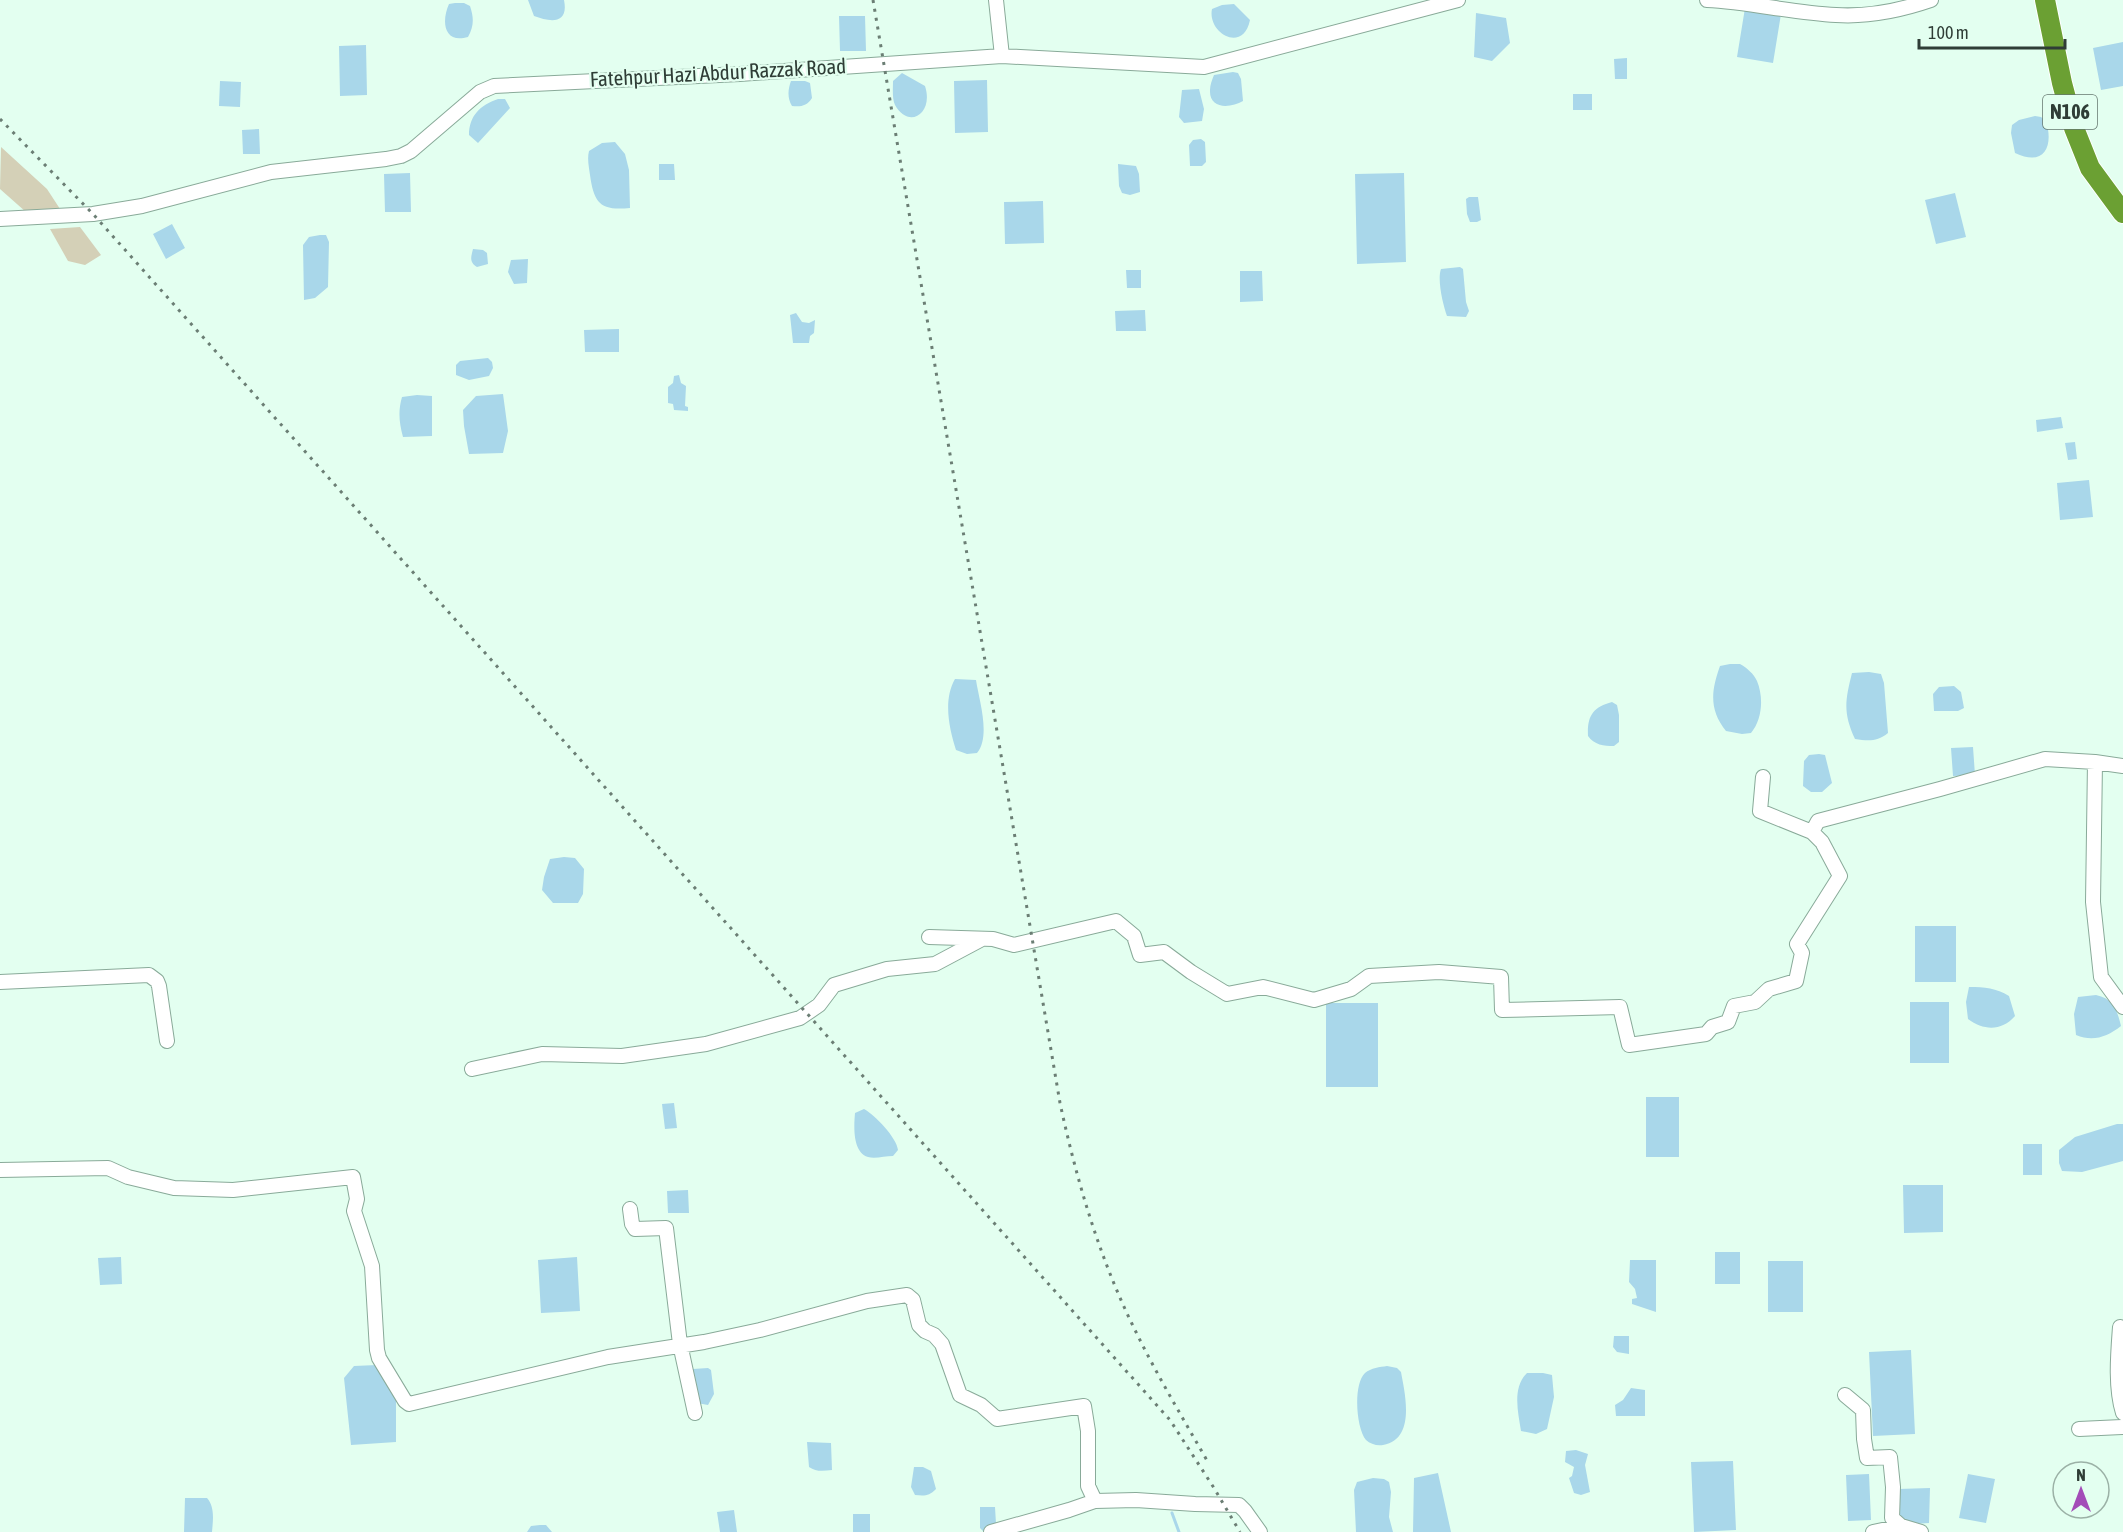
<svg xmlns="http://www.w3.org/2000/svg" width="2123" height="1532" font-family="'Asap Condensed',sans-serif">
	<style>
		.green { fill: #d4d0b7 }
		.water { fill: #a9d7ea }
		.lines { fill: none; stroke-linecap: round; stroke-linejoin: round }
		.stream { stroke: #a9d7ea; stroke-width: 3 }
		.minor-casing { stroke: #89aa99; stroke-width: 16 }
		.highway-casing { stroke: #fff; stroke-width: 22 }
		.minor { stroke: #fff; stroke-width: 14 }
		.highway { stroke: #6ba033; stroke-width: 20 }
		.rail { stroke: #6b7e74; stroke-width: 3; stroke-dasharray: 3 6; stroke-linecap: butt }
		.labels { text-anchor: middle; stroke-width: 4.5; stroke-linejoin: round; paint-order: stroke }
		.shield { fill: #e3fff0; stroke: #65776e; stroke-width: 1.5 }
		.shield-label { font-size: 20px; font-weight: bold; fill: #2f3d36 }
		.street-label { font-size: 21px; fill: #2f3d36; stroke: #e3fff0 }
	</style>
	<rect width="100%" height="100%" fill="#e3fff0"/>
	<!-- green -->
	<path class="green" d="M1,147l46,42 15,23h-36l-26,-23z
		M80,227l21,28 -16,10 -17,-4 -18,-32z"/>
	<!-- water -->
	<path class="water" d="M528,0h36c5,25 -14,22 -30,16z
		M455,3h9l6,3c4,12 4,20 -2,31 -24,7 -27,-15 -19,-33z
		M1234,4l16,16c-7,34 -43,13 -38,-11l10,-4z
		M1745,8l36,6 -8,49 -36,-6z
		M1476,13l30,5 4,25 -18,18 -18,-4z
		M839,16h26l1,35h-26z
		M2123,42v44l-22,4 -8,-42z
		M366,45l1,50 -27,1 -1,-50z
		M1627,58v21h-12l-1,-20z
		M1233,72l5,1 3,6 2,22c-12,7 -34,9 -33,-11 0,-5 2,-10 4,-15z
		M902,73l23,13c9,27 -16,44 -30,19 -3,-6 -2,-17 -2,-24z
		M987,80l1,52 -33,1 -1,-52z
		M220,81l21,1 -1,25 -21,-1z
		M791,81h14l5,2 2,15c-5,8 -11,9 -20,8 -5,-8 -4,-17 -1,-25z
		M1199,89l5,20 -2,12 -18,2 -5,-6 3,-27z
		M1573,94h19v16h-19z
		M498,99h7l5,9 -32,35 -9,-8c0,-19 11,-30 29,-36z
		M2035,116l6,1 5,4c8,26 -2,46 -31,32l-4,-20 1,-8 7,-5z
		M259,129l1,25h-17l-1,-24z
		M1201,139l4,3 1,20 -4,4h-12l-1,-21 4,-5z
		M615,142l10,12 4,16 1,38c-30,3 -36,-5 -40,-33 -1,-8 -3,-16 -1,-24l13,-8z
		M659,164h15l1,16h-16z
		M1118,164l18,2 3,8 1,18 -10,3 -8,-2 -3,-7z
		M410,173l1,39h-26l-1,-38z
		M1404,173l2,89 -49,2 -2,-90z
		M1955,193l11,44 -30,7 -11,-44z
		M1469,197h9l3,23 -4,2h-7l-3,-8 -1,-15z
		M1043,201l1,42 -39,1 -1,-42z
		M172,224l13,24 -19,11 -13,-25z
		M320,235h6l3,7 -1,45 -13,11 -11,2 -1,-55 6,-8z
		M473,249l10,1 4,3 1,11 -11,3c-8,-5 -6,-10 -4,-18z
		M528,259l-1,24 -13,1 -6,-12 3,-12z
		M1460,267l3,2 3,33 3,9 -3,6 -19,-1c-4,-11 -10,-36 -6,-47z
		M1126,270h15v18h-14z
		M1240,271h22l1,30 -23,1z
		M1145,310l1,21h-30l-1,-20z
		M796,313l6,9 7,1 6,-3 -1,13 -4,3 -1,7h-16l-3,-28z
		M619,329v23h-34l-1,-22z
		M488,358l4,4 1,6 -4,8 -20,4 -13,-5v-10l4,-4z
		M679,375l2,8 5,3 -1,20 3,1v4l-14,-1 -1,-6 -5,-1v-16l5,-4 1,-7z
		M503,394l5,37 -5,22 -34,1 -5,-28 -1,-16 13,-14z
		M417,395l15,1v40l-29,1c-4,-15 -5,-26 -1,-40z
		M2061,417l2,11 -26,4 -1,-12z
		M2075,442l2,17 -9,1 -3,-17z
		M2089,480l4,37 -33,3 -3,-37z
		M1730,664h10c7,4 14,10 17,17 7,17 5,39 -6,52l-9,1 -16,-3c-17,-21 -15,-40 -6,-65z
		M1869,672l12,2 3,9 4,50c-11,9 -20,8 -33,6 -12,-26 -10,-38 -3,-66z
		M955,679l21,1c3,20 15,56 1,73l-10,1 -11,-4c-7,-22 -13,-50 -1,-71z
		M1954,686l7,6 3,16 -6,3h-24l-1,-17 6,-7z
		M1612,702l5,3 2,10v27l-5,4c-10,0 -20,-1 -26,-10 -1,-20 5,-29 24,-34z
		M1973,747l2,28 -22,1 -2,-28z
		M1819,754l6,1 7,28 -10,9h-11l-8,-6 1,-25 5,-6z
		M564,857l11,1 9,11 -1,25 -5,9h-25l-11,-13 2,-13 6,-18z
		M1915,926h41v56h-41z
		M1969,987c16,0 27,1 40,9l6,20c-13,15 -31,15 -47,3l-2,-17z
		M2096,995c18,4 21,15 25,31 -14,11 -28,16 -45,9l-2,-21 4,-17z
		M1910,1002h39v61h-39z
		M1326,1003h52v84h-52z
		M1646,1097h33v60h-33z
		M674,1103l3,25 -12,1 -3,-25z
		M864,1109c11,6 33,29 34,41l-5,6c-8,0 -18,3 -25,1 -16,-5 -14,-32 -13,-44z
		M2117,1124h6v37l-41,11 -20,-1 -3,-8v-13l16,-13z
		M2023,1144h19v31h-19z
		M1903,1185h40v47l-39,1z
		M688,1190l1,23h-21l-1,-22z
		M1715,1252h25v32h-25z
		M121,1257l1,27 -22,1 -2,-27z
		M577,1257l3,54 -39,2 -3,-53z
		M1630,1260h26v52l-24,-8v-5l5,-1 -2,-9 -6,-7z
		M1768,1261h35v51h-35z
		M1614,1336h15v18l-12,-2 -4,-5z
		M1911,1350l4,84 -42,2 -4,-84z
		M377,1365l19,31v46l-45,3 -7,-67 10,-12z
		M1387,1366l10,2 4,4c4,22 15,67 -18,73 -6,1 -13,-1 -17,-5 -10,-12 -13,-56 -1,-67 6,-5 15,-6 22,-7z
		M708,1368l3,2 3,24 -6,11 -11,-2 -6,-28 2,-6z
		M1527,1373h16l9,2 2,22 -7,32 -11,5 -15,-3c-3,-19 -9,-43 6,-58z
		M1631,1388l14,2v26h-29l-1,-11 8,-5z
		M807,1442l24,1 1,27c-9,1 -16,2 -23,-3z
		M1576,1450l12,4 -3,11 5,27 -9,3 -7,-2 -5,-15 3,-2 2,-9 -9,-5 1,-11z
		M1733,1461l3,69 -42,2 -3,-70z
		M914,1467h9l8,4 5,18c-7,7 -11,7 -21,6l-4,-8z
		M1438,1473l13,59h-38l1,-54z
		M1869,1474l2,46 -23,1 -2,-46z
		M1968,1474l27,5 -9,44 -27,-5z
		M1373,1478l11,1 5,3 2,10 -2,25 4,15h-37l-2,-42 3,-8z
		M1930,1488l-1,35 -16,1 -14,-5 -1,-30z
		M185,1498h22c8,9 6,22 5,34h-28z
		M980,1507h15l1,17 -7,7h-6l-3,-3z
		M734,1510l3,22h-17l-3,-20z
		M853,1514h17v18h-17z
		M540,1525h6l6,7h-25l4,-6z"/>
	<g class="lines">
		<!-- stream -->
		<path class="stream" d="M1172,1513l7,19"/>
		<!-- minor casing -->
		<g class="minor-casing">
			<path id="minor" d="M996,0l6,56
				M1707,0c43,2 86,13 129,15 31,2 66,-5 95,-15
				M0,219l93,-5 49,-8 129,-34 115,-13 15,-3 10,-5 69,-59 14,-6 246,-12 262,-18 202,11 254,-67
				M2123,766l-28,-4 -2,140 8,75 22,30
				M1812,832l6,-11 122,-32 105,-30 50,3
				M929,937l64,2 21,6 102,-24 18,15 6,19 24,-3 27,20 36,22 36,-7 51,13 37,-11 18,-13 70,-4 62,5 1,33 118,-3 9,38 77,-11 6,-7 16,-5 6,-16 21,-4 14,-13 27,-8 6,-28 -5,-9 43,-68 -18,-34 -10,-10 -52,-21 3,-34
				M0,982l149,-7 8,6 2,5 8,55
				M472,1069l70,-15 80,2 84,-12 94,-26 19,-13 15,-20 53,-16 48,-5 47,-25
				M0,1170l108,-2 20,9 46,11 59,2 120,-13 4,22 -3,12 18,55 5,84 2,8 26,43 4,3 199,-47 96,-15 56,-12 107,-29 40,-6 6,5 6,25 6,6 9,4 8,9 18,51 21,10 16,14 87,-13 4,25v55l7,15
				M630,1209l2,15 3,5 31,-1 14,116 15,69
				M2120,1327c-2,27 -5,60 3,86
				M1845,1395l18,15 1,29 3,19 23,-1 3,30 -1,31 9,8
				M2079,1429l43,-2
				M991,1532l78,-22 26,-9 41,-1 59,4 44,1 6,6 15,21
				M1873,1532l28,-6 20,6"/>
		</g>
		<!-- highway casing -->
		<g class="highway-casing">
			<path id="highway" d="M2045,0l17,83 12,45 16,40 33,45"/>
		</g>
		<!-- minor -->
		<use href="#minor" class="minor"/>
		<!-- highway -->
		<use href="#highway" class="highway"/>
		<!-- rail -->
		<path class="rail" d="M873,0l187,1103c17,79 40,157 76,229 22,45 48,88 73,132
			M0,119l93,95 1077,1206 44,68 26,44"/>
	</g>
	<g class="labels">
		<!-- shield labels -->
		<rect class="shield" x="2043" y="95" width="54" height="34" rx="4.5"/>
		<g class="shield-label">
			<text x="2070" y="119">N106</text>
		</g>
		<!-- street labels -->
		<g class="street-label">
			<text transform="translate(718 73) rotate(-3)" y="7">Fatehpur Hazi Abdur Razzak Road</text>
		</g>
	</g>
	<!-- north arrow -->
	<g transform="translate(2081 1490)"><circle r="28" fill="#e3fff0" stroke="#9bb1a6" stroke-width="1.5"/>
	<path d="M0-4.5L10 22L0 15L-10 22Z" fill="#a34cb8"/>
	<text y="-9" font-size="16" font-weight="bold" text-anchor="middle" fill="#2f3d36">N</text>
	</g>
	<!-- scale -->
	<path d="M1919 39v9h146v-9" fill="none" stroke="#2f3d36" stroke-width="3"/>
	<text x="1928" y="39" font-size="18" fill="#2f3d36" stroke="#e3fff0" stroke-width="4.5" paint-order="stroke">100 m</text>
</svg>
